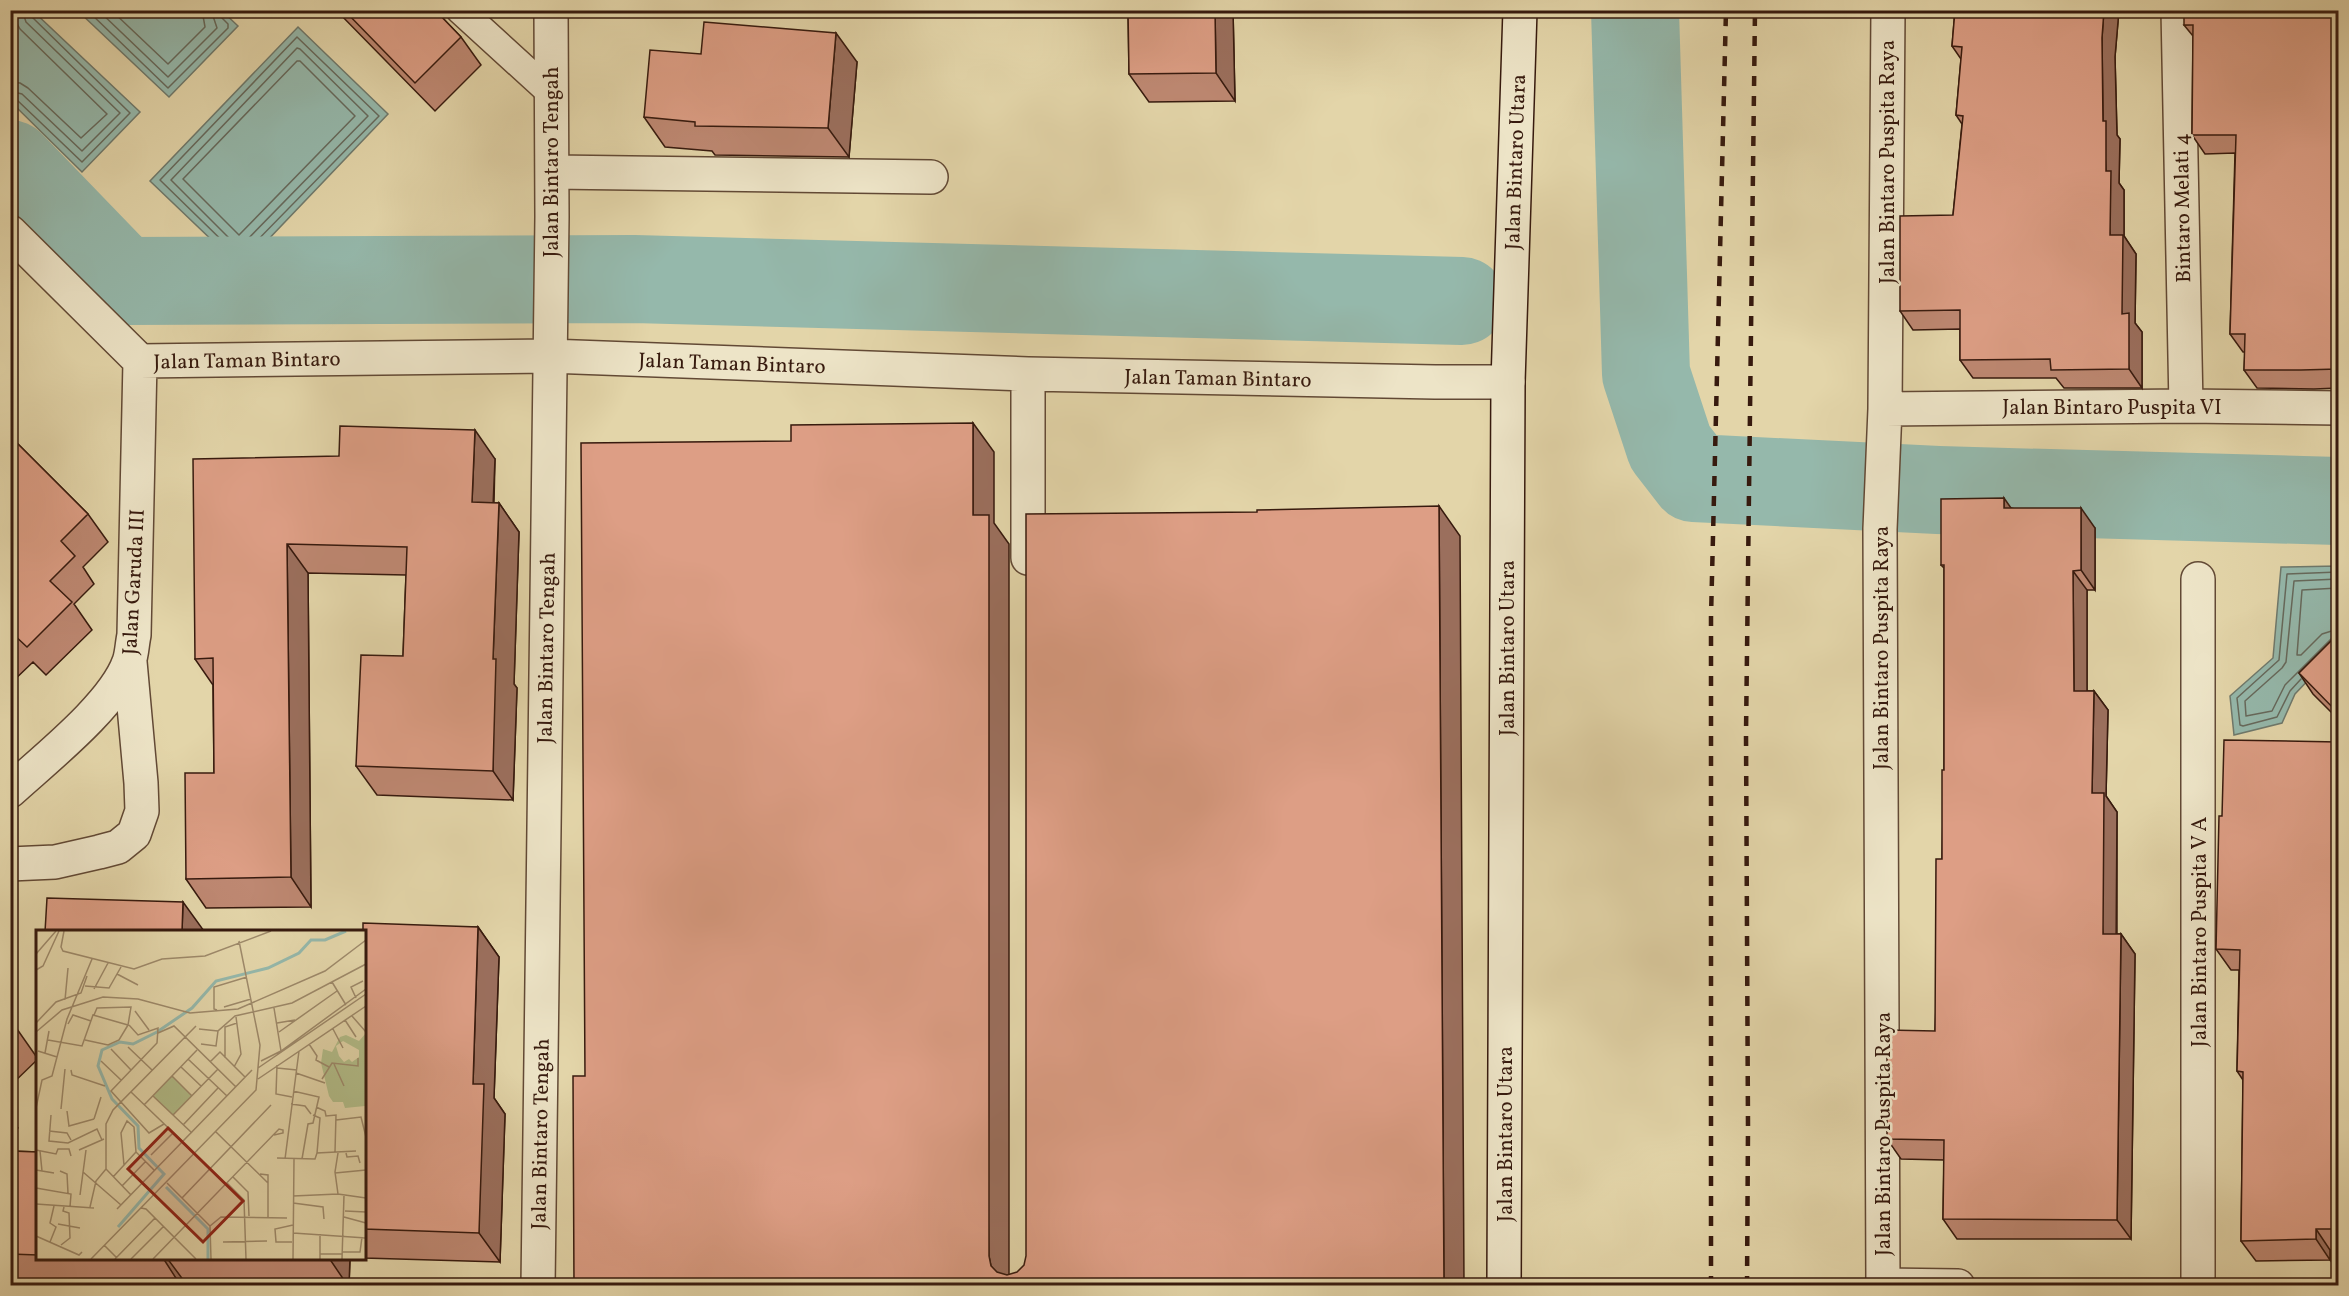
<svg xmlns="http://www.w3.org/2000/svg" width="2349" height="1296" font-family="Vollkorn,serif">
	<style>
		.water { fill: #95b8ab; stroke: #6f796c; stroke-width: 1.5 }
		.lines { fill: none; stroke-linecap: round; stroke-linejoin: round }
		.shore { stroke: #66695c; stroke-width: 1.5 }
		.river { stroke: #95b8ab; stroke-width: 88 }
		.lane-casing { stroke: #624935; stroke-width: 30 }
		.street-casing { stroke: #624935; stroke-width: 36 }
		.secondary-casing { stroke: #371a0e; stroke-width: 36 }
		.lane { stroke: #ede4c7; stroke-width: 27 }
		.street { stroke: #ede4c7; stroke-width: 33 }
		.secondary { stroke: #ede4c7; stroke-width: 33 }
		.rail { stroke: #371a0e; stroke-width: 4.5; stroke-dasharray: 10 10; stroke-linecap: butt }
		.wall { fill: #be8872; stroke: #371a0e; stroke-width: 1.5 }
		.shaded-wall { fill: #9b6f5d; stroke: #371a0e; stroke-width: 1.5 }
		.building { fill: #dd9e85; stroke: #371a0e; stroke-width: 1.5 }
		.labels { text-anchor: middle; stroke-width: 5; stroke-linejoin: round; paint-order: stroke }
		.street-label { font-size: 21px; fill: #371a0e; stroke: #ede4c7 }
		.inset-river { fill: none; stroke: #95b8ab; stroke-width: 3 }
		.inset-road { fill: none; stroke: #9e8a6b; stroke-width: 1.5 }
		.view { fill: #8f2418; fill-opacity: 0.15; stroke: #8f2418; stroke-width: 3 }
		.inset-edge { fill: none; stroke: #371a0e; stroke-width: 3 }
	</style>
	<rect width="100%" height="100%" fill="#e3d5a9"/>
	<filter id="stains"><feTurbulence type="fractalNoise" baseFrequency=".00333" numOctaves="4"/><feColorMatrix values="0 0 0 0 .2 0 0 0 0 .09 0 0 0 0 .02 0 0 0 .5 -.17"/></filter>
	<radialGradient id="worn" r=".72"><stop offset=".6" stop-color="#630" stop-opacity="0"/><stop offset="1" stop-color="#630" stop-opacity=".3"/></radialGradient>
	<!-- water -->
	<path class="water" d="M10,11h23l107,101 -58,60 -71,-70z
		M78,11h144l16,15 -69,71z
		M298,27l90,87 -147,154 -91,-87z
		M2338,566v83l-43,45 -13,29 -48,12 -4,-39 43,-38 8,-91z"/>
	<g class="lines">
		<!-- shore -->
		<path class="shore" d="M87,10l81,78 60,-60v-4l-8,-8 -1,-6
			M98,10l70,67 49,-49 -6,-18
			M111,10l57,54 37,-37 -3,-17
			M297,37l82,79 -139,142 -80,-78z
			M297,48l3,1 68,67 -129,132 -68,-68z
			M297,61h3l55,55 -116,119 -56,-56z
			M10,82l10,1 8,5 53,50 26,-24 -87,-85 -5,-9 -2,-10
			M10,91l12,3 60,57 38,-38 -94,-91 -4,-12
			M10,98l7,2 65,62 48,-49 -98,-96 -2,-7
			M2338,588l-36,2 -5,65h4l21,-21 16,-5
			M2331,639l-46,46 -13,26 -26,5 -1,-15 37,-33 4,-6 8,-81 44,-2
			M2301,679l-11,12 -13,26 -34,9 -3,-1 -3,-27 42,-38 8,-86 51,-2"/>
		<!-- river -->
		<path class="river" d="M1635,10l11,364 24,73 24,31 244,12 400,11
			M10,164l113,117 511,-2 828,22"/>
		<!-- lane casing -->
		<g class="lane-casing">
			<path id="lane" d="M460,10l91,83"/>
		</g>
		<!-- street casing -->
		<g class="street-casing">
			<path id="street" d="M2178,10l8,396
				M553,172l378,5
				M10,232l130,129 409,-5 479,18 407,8h73
				M1885,409l301,-3 152,2
				M1028,558v-184
				M2198,579v707
				M10,791c35,-32 104,-86 119,-129 3,-8 3,-18 5,-27l6,-274
				M10,864l45,-2 44,-10 19,-5 16,-13 8,-23 -1,-28 -11,-121
				M1883,1285l75,1
				M538,1286l14,-1069 -1,-207
				M1883,1286l-3,-757 5,-120 3,-399"/>
		</g>
		<!-- secondary casing -->
		<g class="secondary-casing">
			<path id="secondary" d="M1504,1286l4,-904 12,-372"/>
		</g>
		<!-- lane -->
		<use href="#lane" class="lane"/>
		<!-- street -->
		<use href="#street" class="street"/>
		<!-- secondary -->
		<use href="#secondary" class="secondary"/>
		<!-- rail -->
		<path class="rail" d="M1711,1286v-669l15,-607
			M1747,1286l1,-158 -2,-395 9,-723"/>
	</g>
	<!-- wall -->
	<path class="wall" d="M336,10h99l26,27 20,28 -46,46z
		M1128,10h105l2,91 -86,1 -20,-28z
		M1955,10h164l-4,47 2,78 3,4 -1,44 5,7v46l12,18 -1,69 7,9v56h-78l-8,-10h-83l-13,-18v-31l-47,1 -13,-19 53,-96 9,-91 -6,-9 5,-56 -9,-13z
		M2338,10v378l-24,1 -57,-1 -13,-18 1,-18h-2l-13,-18 5,-181 -30,1 -13,-19 1,-99 -9,-11z
		M701,54l156,8 -8,95 -134,-2 -3,-4 -47,-4 -21,-30z
		M10,436l78,78 20,28 -25,25 11,17 -20,20 18,26 -46,45 -13,-13 -23,22z
		M339,456l156,3 -1,44h5l20,29 -5,152 3,4 -4,112 -136,-5 -21,-29 47,-110 3,-81 -98,-2 3,334 -105,1 -20,-29 28,-106 -1,-88 -18,-26z
		M2011,508l84,20v62h-8v101h7l14,19 -2,86 11,16v122h4l14,20 -4,285h-174l-14,-20 1,-59 -43,-1 -14,-20 48,-108 7,-172 2,-89v-202l-3,-3z
		M2338,634v85l-25,-25 -14,-21z
		M2338,742v507l-8,1v10l-74,1 -15,-20 2,-161 -6,-9 2,-101h-8l-15,-21 6,-133z
		M478,927l21,30 -5,141 11,16 -5,148 -136,-4v-326z
		M10,1023l7,6 21,30 -28,27z
		M10,1117l8,11 -8,7z
		M10,1151l28,1v106h312l-1,28h-40l-125,-5 -1,5h-100l-71,-3 -2,-2z"/>
	<!-- shaded-wall -->
	<path class="shaded-wall" d="M1215,10h18l2,91 -19,-28z
		M2104,10h15l-4,47 2,78 3,4 -1,44 5,7v46l12,18 -1,69 7,9v56l-13,-19 -7,-55 -12,-79 -4,-64 -3,-50 -1,-83z
		M836,33l21,29 -8,95 -21,-29z
		M973,423l21,29v71l15,21v742l-18,-20 -2,-10 -16,-741z
		M475,430l20,29 -3,72 -20,-29z
		M2004,498l14,20 -14,-10z
		M499,503l20,29 -5,152 3,4 -4,112 -20,-29v-112z
		M1439,506l21,30 4,750h-20z
		M2081,508l14,20v62l-14,-20z
		M287,544l21,29 3,334 -20,-30z
		M2073,571l14,19v121l-13,-20z
		M2094,691l14,19 -2,86 11,16 -1,141 -13,-19 -11,-141z
		M183,902l21,29 -22,1z
		M478,927l21,30 -5,141 11,16 -5,148 -21,-29 -6,-149z
		M2121,934l14,20 -4,285 -14,-19z
		M2316,1229l14,21v10l-14,-21z
		M163,1258h4l17,23 -1,5h-2z
		M329,1258h21l-1,28h-1z"/>
	<!-- building -->
	<path class="building" d="M344,10h91l26,27 -46,46z
		M1128,10h87l1,63 -87,1z
		M1955,10h149l-2,28 1,83h3v50h5l-1,64h13l-1,79 7,-1v56l-78,1 -1,-11 -90,1v-50l-60,1v-95l53,-1 10,-99 -7,-1 6,-68 -10,-1z
		M2184,10h154v359l-37,1h-57l1,-36h-15l6,-199h-44l1,-110h-9z
		M704,22l132,11 -8,95 -133,-2v-4l-51,-5 6,-67 51,4z
		M973,423v92h16v741l2,10 6,6 10,3 10,-3 7,-7 2,-9v-742l231,-2v-2l182,-4 5,780h-870l-1,-210h12l-4,-633 210,-2v-16z
		M340,426l135,4 -3,72 27,1 -6,156h3l-3,112 -137,-5 5,-111 42,1 4,-109 -120,-3 4,333 -105,2 -1,-106h29l-1,-115 -18,1 -2,-200 146,-3z
		M10,436l78,78 -27,27 14,15 -25,25 22,21 -45,45 -14,-13 -3,2z
		M2004,498v10h77v62l-8,1 1,120h20l-2,102h12l-1,141h18l-4,286 -174,-1 1,-79 -57,-1v-109l48,1 1,-172h6v-89h2v-205h-3v-66z
		M2338,634v79l-39,-40z
		M2224,740l114,2v487h-22v10l-75,2 2,-169 -6,-1 3,-121 -24,-1 3,-133h3z
		M47,898l136,4 -1,30h-137z
		M363,923l115,4 -5,157h11l-5,149 -115,-4v-297h-1z
		M10,1023l7,6 -7,7z
		M10,1151l28,1v103l-28,-1z"/>
	<g class="labels">
		<!-- street labels -->
		<g class="street-label">
			<text transform="translate(551 162) rotate(-90)" y="7">Jalan Bintaro Tengah</text>
			<text transform="translate(1515 162) rotate(-88)" y="7">Jalan Bintaro Utara</text>
			<text transform="translate(1887 162) rotate(-90)" y="7">Jalan Bintaro Puspita Raya</text>
			<text transform="translate(2182 208) rotate(-91)" y="7">Bintaro Melati 4</text>
			<text transform="translate(247 360) rotate(-1)" y="7">Jalan Taman Bintaro</text>
			<text transform="translate(732 363) rotate(2)" y="7">Jalan Taman Bintaro</text>
			<text transform="translate(1218 378) rotate(1)" y="7">Jalan Taman Bintaro</text>
			<text x="2112" y="414">Jalan Bintaro Puspita VI</text>
			<text transform="translate(133 582) rotate(-87)" y="7">Jalan Garuda III</text>
			<text transform="translate(546 648) rotate(-89)" y="7">Jalan Bintaro Tengah</text>
			<text transform="translate(1507 648) rotate(-90)" y="7">Jalan Bintaro Utara</text>
			<text transform="translate(1881 648) rotate(-90)" y="7">Jalan Bintaro Puspita Raya</text>
			<text transform="translate(2199 932) rotate(-90)" y="7">Jalan Bintaro Puspita V A</text>
			<text transform="translate(540 1134) rotate(-89)" y="7">Jalan Bintaro Tengah</text>
			<text transform="translate(1505 1134) rotate(-90)" y="7">Jalan Bintaro Utara</text>
			<text transform="translate(1883 1134) rotate(-90)" y="7">Jalan Bintaro Puspita Raya</text>
		</g>
	</g>
	<!-- overview -->
	<g transform="translate(36 930)">
		<rect width="330" height="330" fill="#e3d5a9"/>
		<path d="M330,103l-1,73 -20,2 -2,-6h-10l-4,-6 -8,-33 2,-14 9,3 8,-15 6,-2 13,6zM307,111l16,9v7l-7,5 -3,-3 -5,3 -5,-6 -3,-10zM136,146l20,20 -19,19 -20,-19z" fill="#b2bd89" fill-rule="evenodd"/>
		<path class="inset-river" d="M130,257l42,42v30M82,297l46,-53 -25,-26 -1,-22 -26,-27 -14,-33 4,-16 18,-8 13,2 24,-12 35,-24 24,-27 52,-13 31,-15 12,-13h14l21,-9"/>
		<path class="inset-road" d="M28,1l-3,16 2,4 71,18 28,-10 43,-3 66,-25M0,24l20,-23M0,40l7,-4 16,-35M81,44l21,11M296,52l14,23M49,56l24,2 12,-21M58,59l14,-26M320,68l-5,-11 12,-6M29,70l3,-32M188,77l27,-8M238,78l7,43M181,80l-3,-1v-22l33,-10M99,81l14,19M316,86l14,16M309,90l11,17M0,93l20,-21 25,-9 6,-17M241,93l18,-3M32,94l5,-9 18,6M93,95l9,10 20,-7 -1,15 -46,48 38,42 15,-9M163,99l19,2M297,99l10,19M0,102l26,-22 41,-13 35,2 52,14 48,-4 87,-38 41,-31M243,102l58,-41M122,103l16,-7 62,61M12,110l34,6 11,-31 35,10 3,-18 -34,1 -3,7M49,110l23,5 11,-5 9,-15M165,114l15,2 2,-15 17,-15 57,-13 74,-39M273,114l8,12 -1,4 13,7M92,117l24,23M75,119l20,21M2,121l19,6M9,123l4,-22M189,128v-31l12,-4M152,129l39,37M65,131l20,19M225,131l20,-10 85,-62M174,132l10,-10 25,25M298,134l10,22M241,135l-1,29 16,3M145,137l20,19M198,137l7,-13 -5,-37M222,138l108,-74M241,138l20,2M35,140l1,5 33,11M260,143l29,10M136,146l20,20M222,149l108,-73M286,149l10,-16 26,3v-8M257,161l26,6 -6,26 -5,1 -6,35M95,162l52,50M117,166l39,37M255,174l14,2 6,8M108,175l53,-55M280,177l9,4 1,5 10,-1 -1,37M0,178l6,-28 10,-4 15,-57 25,-60M25,179l4,-40M31,181l2,15 25,-7M15,185l-2,26 19,2 29,-14 5,11M137,185l45,-46M277,185l7,3 -3,35M58,189l7,-22M300,190l25,-3 5,20M147,195l35,-37M13,201l18,2 4,7M180,202l52,51M0,220l20,4 2,-5h11l2,7M43,220l25,-11M4,221l2,20M302,223l-3,19 3,22M310,223l1,4 11,-1 2,7M115,225l22,-22M241,228l38,1 2,-6 39,-2M249,229l14,-108M88,235l-3,-32 6,-12 7,6 2,25 19,19M0,240l18,3M24,241l7,3 1,19M47,242l38,33M299,243l31,-3M224,244l8,1v42M77,247l23,-25M197,247l15,15 1,24M131,253l43,43 1,33M191,253l17,17 2,59M86,256l24,-25M0,258l35,6 -1,13M44,265l6,-45M95,265l-25,-26v-45l7,-14 83,-84M257,266l45,-2 28,4M146,268l89,-93M257,273l30,4 1,12M0,274l58,4M54,277l6,-26 10,-12M105,278l5,1 50,50M81,279l135,-139M309,281l21,1M308,287l22,6M22,294l22,4M174,296l11,-9 66,1M257,303l73,5M0,306l43,19 3,-3M14,312l6,-15 -6,-4 4,-17M187,312l44,-1M256,312h-16l-1,-13 18,-4M25,315l9,-7 -1,-25 -6,-2 1,-4M68,315l13,13M306,322h18l2,-15M284,324h22M55,329l165,-169 4,-45 -21,-104M79,329l40,-41M95,329l33,-33M117,329l126,-130 4,1v3l-9,2M257,329l1,-100M284,329v-25M306,329l2,-64"/>
		<path class="view" d="M132,198l75,73 -40,41 -75,-73z"/>
		<rect width="330" height="330" class="inset-edge"/>
	</g>
	<!-- margin -->
	<rect width="2349" height="1296" fill="none" stroke="#e3d5a9" stroke-width="36"/>
	<rect x="12" y="12" width="2325" height="1272" fill="none" stroke="#371a0e" stroke-width="3"/>
	<rect x="18" y="18" width="2313" height="1260" fill="none" stroke="#371a0e" stroke-width="1.5"/>
	<rect width="100%" height="100%" filter="url(#stains)"/>
	<rect width="100%" height="100%" fill="url(#worn)"/>
</svg>
